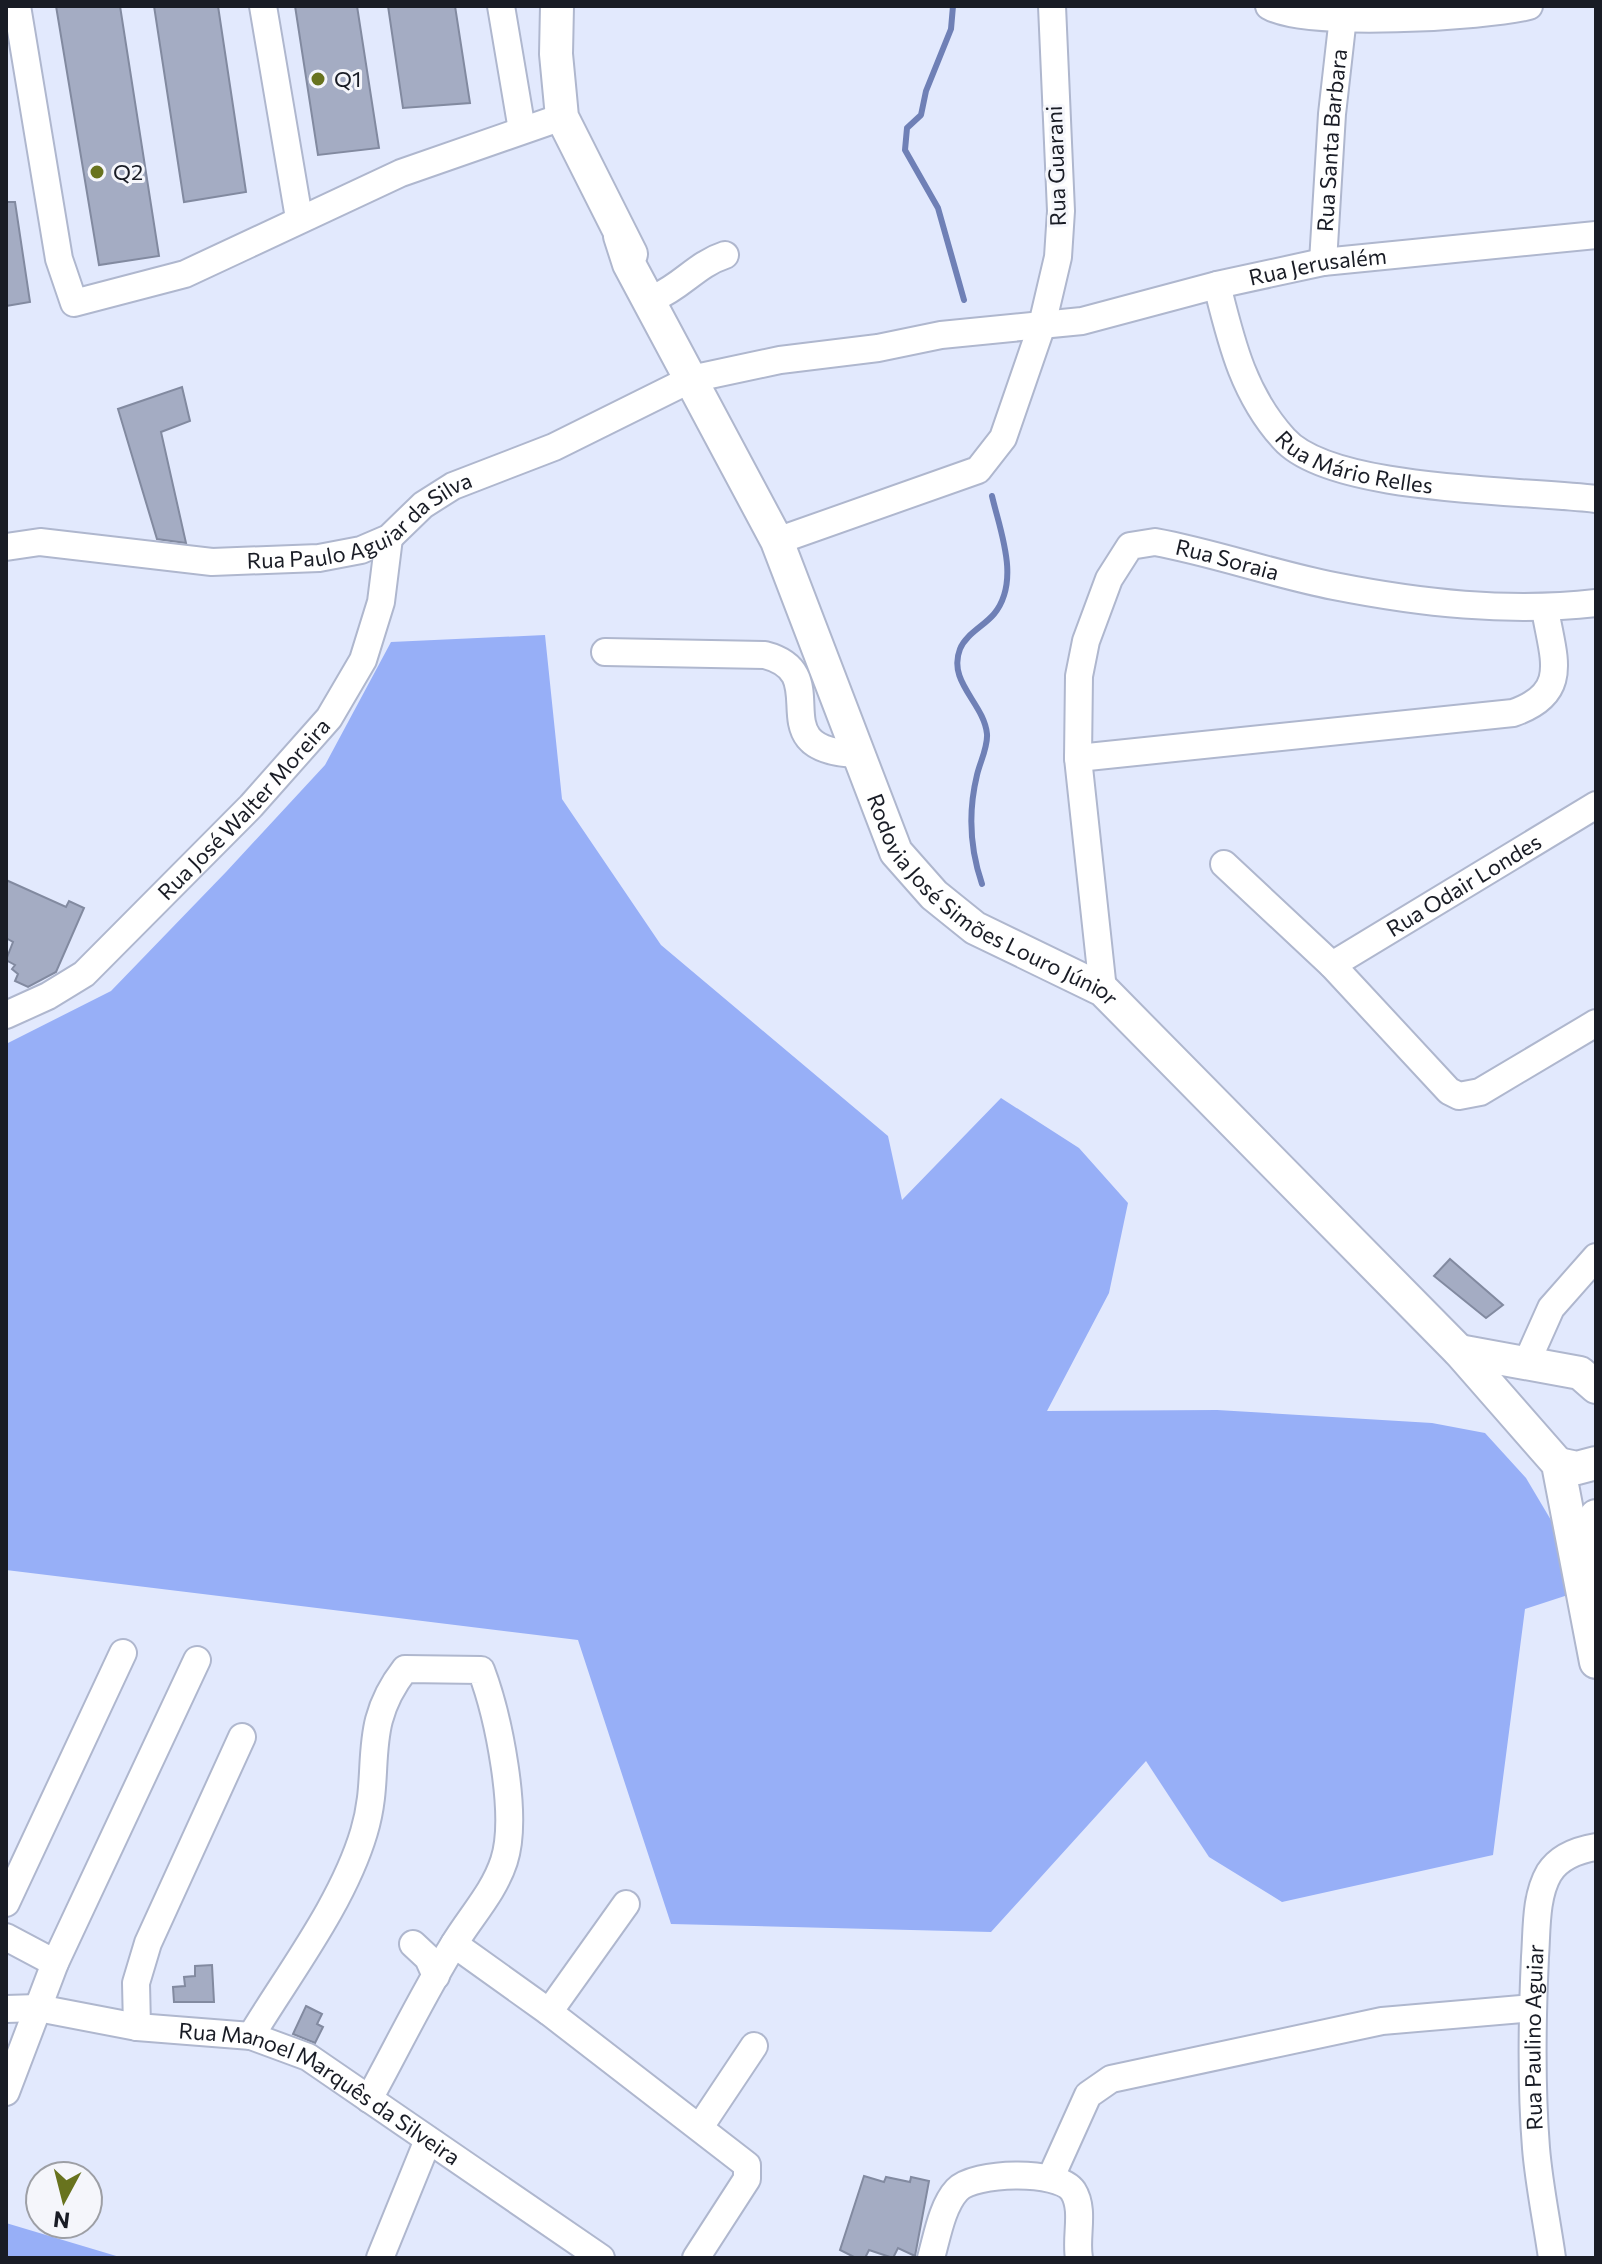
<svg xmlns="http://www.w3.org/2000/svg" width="1602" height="2264" font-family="Commissioner,sans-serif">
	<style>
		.forest { fill: #97aff7 }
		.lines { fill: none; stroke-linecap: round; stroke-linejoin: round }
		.stream { stroke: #6f80b6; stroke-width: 6 }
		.building { fill: #a4acc3; stroke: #828aa0; stroke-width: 2 }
		.minor-casing { stroke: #afb7ce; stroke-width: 30 }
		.major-casing { stroke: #afb7ce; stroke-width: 36 }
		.minor { stroke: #fff; stroke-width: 26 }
		.major { stroke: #fff; stroke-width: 32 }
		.poi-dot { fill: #68731e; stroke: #f5f6fb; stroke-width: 3 }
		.labels { text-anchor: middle; stroke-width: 6; stroke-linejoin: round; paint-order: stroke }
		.poi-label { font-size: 22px; fill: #191c25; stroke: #f5f6fb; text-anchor: start }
		.street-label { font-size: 22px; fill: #191c25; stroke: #f5f6fb }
	</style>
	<rect width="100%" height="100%" fill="#e2e9fd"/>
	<!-- forest -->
	<path class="forest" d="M545,635l17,164 99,146 227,191 14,64 99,-102 78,50 49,55 -19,90 -62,118 170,-1 215,13 53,10 41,45 38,64 10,51 -49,16 -32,246 -211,47 -73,-45 -63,-96 -155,171 -320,-8 -93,-284 -572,-70v-526l105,-53 115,-119 99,-107 66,-123z
		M6,2223l117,35h-117z"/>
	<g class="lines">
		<!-- stream -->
		<path class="stream" d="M953,6l-2,23 -25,62 -5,24 -14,13 -2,22 33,58 26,92
			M982,884c-12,-35 -14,-72 -5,-109 3,-13 11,-28 10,-41 -3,-31 -40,-52 -27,-85 6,-15 24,-23 34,-35 27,-33 6,-83 -2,-118"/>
	</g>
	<!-- building -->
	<path class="building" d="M56,6h64l39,250 -60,9z
		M154,6h64l28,186 -62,10z
		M295,6h62l22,142 -61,7z
		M388,6h67l15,97 -67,5z
		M6,202h9l15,100 -24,4z
		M182,387l8,34 -29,11 25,111 -29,-4 -39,-130z
		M6,880l60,27 3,-6 15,7 -28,64 -28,15 -13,-6 3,-7 -6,-5 3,-4 -9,-5 7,-18 -7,-4z
		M1450,1259l53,46 -17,13 -52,-42z
		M212,1965l2,37h-40l-1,-15 12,-1 -1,-9 11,-1v-10z
		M306,2006l16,8 -5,10 6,3 -8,16 -22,-9z
		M864,2176l20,6 2,-5 24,5 1,-5 18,4 -14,75 -17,-8 -5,10 -24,-8 -4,8h-9l-16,-8z"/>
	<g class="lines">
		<!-- minor casing -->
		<g class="minor-casing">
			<g id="minor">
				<path d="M17,6l42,253 15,44 111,-29 216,-101 161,-56"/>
				<path d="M263,6l36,212"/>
				<path d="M501,6l21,124"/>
				<path d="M1269,6c37,22 216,11 260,0"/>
				<path id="s1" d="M1323,262l9,-148 11,-97"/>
				<path id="s2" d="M1217,285c14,56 26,109 67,154 47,53 240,51 312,60"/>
				<path d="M656,297c26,-11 41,-33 69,-42"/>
				<path d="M777,541l201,-71 25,-32 39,-113 16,-68 3,-46 -9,-205"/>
				<path id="s3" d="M6,547l34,-5 172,20 107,-4 42,-8 28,-12 34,-33 30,-19 101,-39 137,-68 89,-19 98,-12 63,-13 141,-14 135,-36 106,-23 273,-27"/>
				<path d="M605,652l160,3c74,19 -10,96 93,99"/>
				<path d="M1078,758l435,-45c58,-20 40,-55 32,-104"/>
				<path d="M1224,864l108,101 117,126 10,5 21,-4 116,-69"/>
				<path id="s4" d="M1332,965l264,-160"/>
				<path id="s5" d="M1103,990l-25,-232 1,-82 7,-35 23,-62 21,-33 25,-4c60,11 118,32 179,44 86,17 174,27 262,17"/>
				<path id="s6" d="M6,1015l42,-19 36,-22 167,-168 78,-88 34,-58 18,-58 8,-64"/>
				<path d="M1526,1364l25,-56 45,-51"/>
				<path d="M6,1903l117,-250"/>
				<path d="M6,1937l49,26"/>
				<path d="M413,1944l15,14 8,18"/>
				<path d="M454,1944l95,68 198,153v14l-51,79"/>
				<path id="s7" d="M6,2009l32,-1 99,19 114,9 57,21 293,201"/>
				<path d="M549,2012l77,-108"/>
				<path d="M137,2027l-1,-44 12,-40 94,-206"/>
				<path d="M251,2036c38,-63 92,-133 113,-204 19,-63 -5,-104 41,-163l76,1c17,45 38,145 23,191 -10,31 -33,55 -50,83 -31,50 -57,104 -85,155"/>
				<path d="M6,2092l49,-129 142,-303"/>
				<path d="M700,2127l54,-81"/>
				<path d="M1051,2177l37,-82 23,-16 271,-58 151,-13"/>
				<path d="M380,2258l48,-118"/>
				<path d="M931,2258c6,-21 11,-52 26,-68 17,-18 101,-21 116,1 12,19 2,46 6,67"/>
				<path id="s8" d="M1552,2258c-5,-36 -13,-73 -16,-110 -5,-63 -4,-127 -1,-191 2,-26 0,-60 14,-84 10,-16 29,-23 47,-26"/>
			</g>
		</g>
		<!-- major casing -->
		<g class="major-casing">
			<g id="major">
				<path d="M557,6l-1,48 6,63 69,137"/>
				<path id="s9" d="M620,236l9,28 148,277 119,311 38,43 41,33 128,62 356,361 99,113 38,198"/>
				<path d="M1459,1351l121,22 16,14"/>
				<path d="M1558,1464l19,4 19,-5"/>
				<path d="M1585,1569l11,-53"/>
			</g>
		</g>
		<!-- minor -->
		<use href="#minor" class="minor"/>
		<!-- major -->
		<use href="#major" class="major"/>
	</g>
	<!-- markers -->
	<g class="poi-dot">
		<circle cx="318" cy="79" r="8"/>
		<circle cx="97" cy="172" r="8"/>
	</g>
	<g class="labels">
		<!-- poi labels -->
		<g class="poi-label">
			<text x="334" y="87">Q1</text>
			<text x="113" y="180">Q2</text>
		</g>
		<!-- street labels -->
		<g class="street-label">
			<text dy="8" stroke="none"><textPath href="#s1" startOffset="122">Rua Santa Barbara</textPath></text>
			<text transform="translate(1056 166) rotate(-92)" y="8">Rua Guarani</text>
			<text dy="8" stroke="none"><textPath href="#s3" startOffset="1370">Rua Jerusalém</textPath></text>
			<text dy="8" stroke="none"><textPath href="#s2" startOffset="246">Rua Mário Relles</textPath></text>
			<text dy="8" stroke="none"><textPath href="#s3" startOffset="366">Rua Paulo Aguiar da Silva</textPath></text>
			<text dy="8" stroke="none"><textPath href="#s5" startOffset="556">Rua Soraia</textPath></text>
			<text dy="8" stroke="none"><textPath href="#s6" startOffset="318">Rua José Walter Moreira</textPath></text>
			<text dy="8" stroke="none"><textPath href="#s4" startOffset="154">Rua Odair Londes</textPath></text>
			<text dy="8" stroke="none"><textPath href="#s9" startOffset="780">Rodovia José Simões Louro Júnior</textPath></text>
			<text dy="8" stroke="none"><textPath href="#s8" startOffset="222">Rua Paulino Aguiar</textPath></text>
			<text dy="8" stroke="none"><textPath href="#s7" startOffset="332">Rua Manoel Marquês da Silveira</textPath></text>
		</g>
	</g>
	<!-- border -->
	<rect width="1602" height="2264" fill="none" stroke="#191c25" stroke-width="16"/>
	<!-- north arrow -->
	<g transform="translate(64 2200) rotate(187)"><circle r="38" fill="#f5f6fb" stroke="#9d9fa5" stroke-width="2"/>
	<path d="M0-6L14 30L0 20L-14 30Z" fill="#68731e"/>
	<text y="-12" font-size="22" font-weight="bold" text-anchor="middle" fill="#191c25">N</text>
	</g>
</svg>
